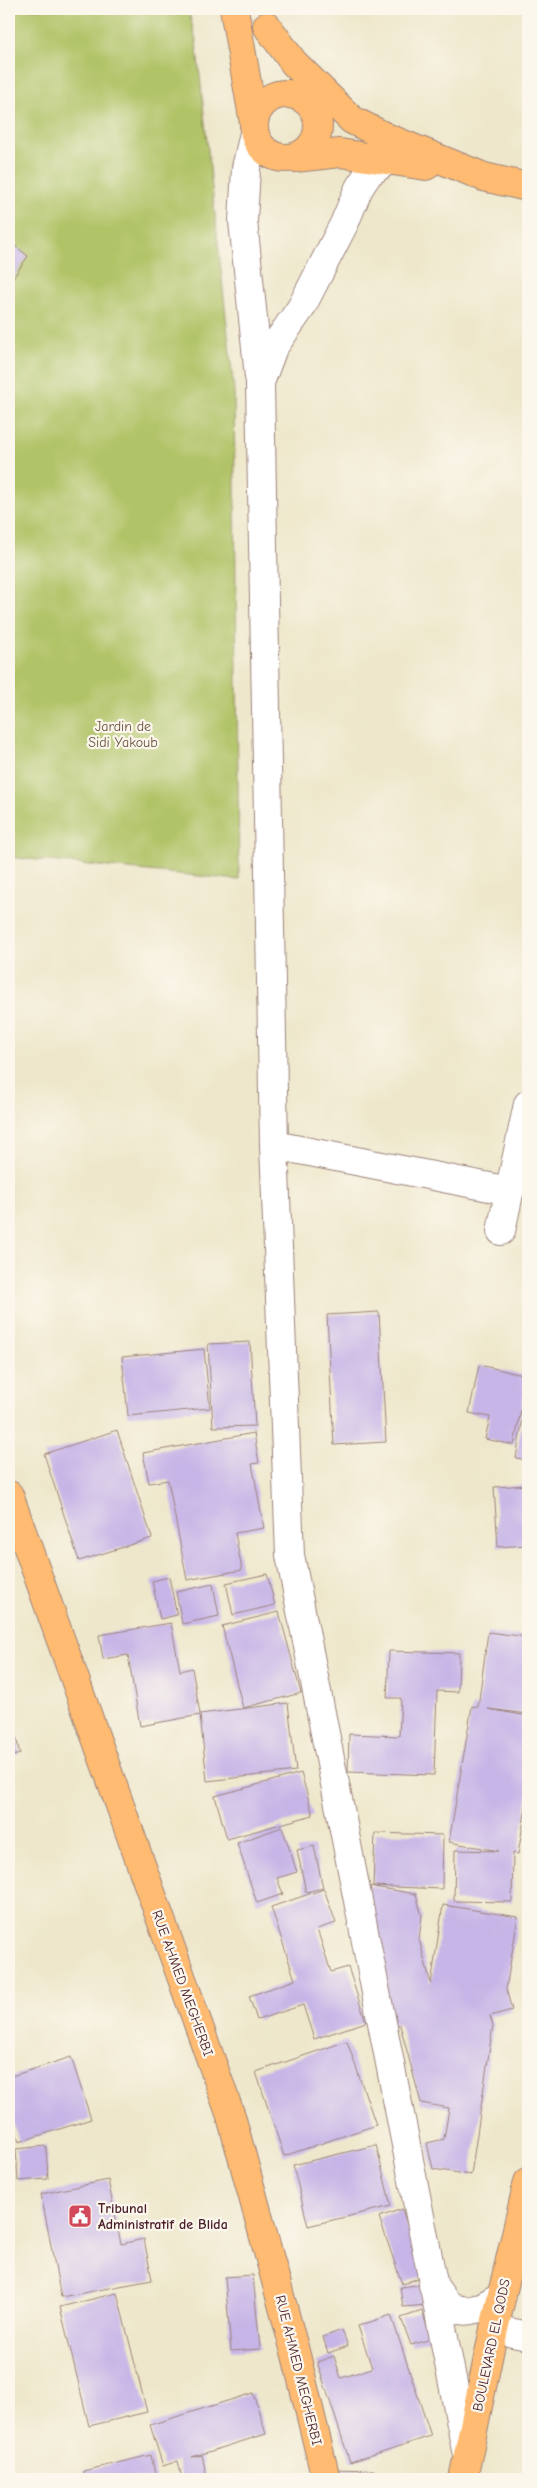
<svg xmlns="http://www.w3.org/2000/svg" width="537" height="2488" font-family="'Comic Neue',sans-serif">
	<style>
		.green { fill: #b0c366; stroke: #7d7148 }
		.building { fill: #c7b5e7 }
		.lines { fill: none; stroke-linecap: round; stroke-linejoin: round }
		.minor-casing { stroke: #9c837b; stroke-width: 30 }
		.major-casing { stroke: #9c837b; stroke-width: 30 }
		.minor { stroke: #fff; stroke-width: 28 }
		.major { stroke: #febb71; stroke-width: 28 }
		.labels { text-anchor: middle; stroke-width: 4.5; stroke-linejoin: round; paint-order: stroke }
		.park-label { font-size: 14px; fill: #69503d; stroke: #fbf7ec }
		.street-label { font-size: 14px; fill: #4a1f2b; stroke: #fbf7ec }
		.poi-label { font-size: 14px; font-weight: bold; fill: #4a1f2b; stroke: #fbf7ec; text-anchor: start }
	</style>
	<rect width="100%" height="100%" fill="#fbf7ec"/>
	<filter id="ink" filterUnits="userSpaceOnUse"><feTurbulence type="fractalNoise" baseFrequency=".02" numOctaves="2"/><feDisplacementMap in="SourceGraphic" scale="10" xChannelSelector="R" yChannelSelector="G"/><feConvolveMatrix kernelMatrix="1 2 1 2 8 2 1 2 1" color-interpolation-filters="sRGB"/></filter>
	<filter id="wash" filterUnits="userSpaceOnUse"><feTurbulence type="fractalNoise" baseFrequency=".0096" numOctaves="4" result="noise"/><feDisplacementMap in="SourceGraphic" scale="20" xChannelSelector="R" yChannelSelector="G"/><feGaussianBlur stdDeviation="1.12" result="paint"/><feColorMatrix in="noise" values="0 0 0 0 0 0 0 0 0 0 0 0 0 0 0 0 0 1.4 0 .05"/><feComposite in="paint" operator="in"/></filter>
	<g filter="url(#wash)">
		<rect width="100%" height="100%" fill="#eee7cb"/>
		<!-- green -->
		<path class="green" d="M9,9h179l8,31 38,350 5,490 -230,-23z"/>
		<g id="blocks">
			<!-- building -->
			<path class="building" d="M9,241l19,15 -19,28z
				M379,1312l7,130 -52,3 -7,-130z
				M250,1342l5,84 -42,1 -5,-83z
				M204,1349l6,59 -82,8 -6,-59z
				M479,1365l49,11 -14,69 -29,-6 5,-22 -21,-4z
				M527,1393h1v67l-12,-2z
				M117,1430l35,108 -73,23 -35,-107z
				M254,1433l5,30 -7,1 12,64 -29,5 7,37 -55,10 -19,-100 -19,3 -6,-30z
				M528,1485v60l-30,2 -4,-60z
				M267,1574l8,31 -42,10 -7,-32z
				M169,1577l8,38 -17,4 -8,-38z
				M213,1584l6,32 -37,8 -6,-32z
				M279,1612l22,81 -58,15 -21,-82z
				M171,1623l9,48 12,-3 8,46 88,-11 8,68 -89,10 -7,-66 -60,11 -12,-71 -25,4 -4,-24z
				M488,1632l40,5v77l-40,-5 40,7v79l-10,59 -5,-1 -1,49 -58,-1 1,-51 44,1 -50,-9 23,-136 6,1z
				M389,1651l70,2 -1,39 -21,-1 -3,84 -86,-3 1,-38 50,2 2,-38h-14z
				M9,1707l11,47 -11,3z
				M301,1773l12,42 -86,24 -12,-43z
				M282,1827l15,45 -20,6 6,16 -26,9 -20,-60z
				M375,1833l68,2 -1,54 -69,-3z
				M314,1846l9,42 -17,4 -9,-42z
				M363,1885l53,9 6,22 -3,23 12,45 12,-79 75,12 -12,72 6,21 -22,6 3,9 -22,150 -38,-6 -6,-26 17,-4 5,-31 -28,-5 -21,-78 -16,-3z
				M324,1889l12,34 -19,6 14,43 17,-5 18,55 -52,17 -11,-34 -46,15 -8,-24 46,-16 -24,-73z
				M347,2041l29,84 -92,31 -28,-84z
				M71,2057l20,62 -72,23 -10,-32v-33z
				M376,2145l15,61 -83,20 -15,-61z
				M46,2146l2,33 -30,2 -2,-32z
				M108,2180l13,64 23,-5 8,41 -91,17 -20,-103z
				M402,2209l22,67 -22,8 -23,-67z
				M253,2275l7,74 -29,2 -6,-74z
				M425,2284l3,21 -25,2 -3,-20z
				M117,2293l30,119 -58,14 -29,-119z
				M422,2311l9,28 -20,6 -10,-27z
				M391,2315l40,121 -81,26 -33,-100 17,-6 7,22 31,-10 -14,-42z
				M342,2330l6,16 -20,7 -5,-16z
				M253,2393l13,41 -74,23 10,-2 5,24h-25l-4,-18 -15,5 -13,-41z
				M151,2455l5,24h-71l-2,-8z
				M333,2469l41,1v9h-41z"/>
		</g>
	</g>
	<g filter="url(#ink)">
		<use href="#blocks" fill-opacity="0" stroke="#9c837b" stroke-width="1"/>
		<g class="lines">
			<!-- minor casing -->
			<g class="minor-casing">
				<path id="minor" d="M254,133l-8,35 -3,53 16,156
					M388,160l-19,13 -10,15 -15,36 -43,84 -28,40 -13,35 14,762 16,410 177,900
					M274,1145l236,46
					M501,1231l27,-127
					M433,2285c5,6 11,17 18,21 18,12 36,-2 51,-11
					M494,2329l34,7"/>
			</g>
			<!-- major casing -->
			<g class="major-casing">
				<path id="major" d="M234,9l20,114
					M267,26l27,37 58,57 36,18 96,39 44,10
					M254 126a32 32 0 1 1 64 0a32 32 0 1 1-64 0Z
					M295,158l45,-5 86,13
					M9,1495l222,621 65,239 30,124
					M463,2479l31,-150 34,-147"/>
			</g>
			<!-- minor -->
			<use href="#minor" class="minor"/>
			<!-- major -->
			<use href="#major" class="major"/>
		</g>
	</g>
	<!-- icons -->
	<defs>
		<g id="civic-square" transform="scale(1.25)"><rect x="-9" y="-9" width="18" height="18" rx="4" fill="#d1495b" stroke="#fbf7ec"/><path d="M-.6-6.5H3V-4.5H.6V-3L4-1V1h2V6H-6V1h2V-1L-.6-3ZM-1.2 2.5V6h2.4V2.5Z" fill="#fff"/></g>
	</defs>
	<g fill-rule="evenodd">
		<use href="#civic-square" x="80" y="2216"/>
	</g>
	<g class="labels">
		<!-- park labels -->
		<g class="park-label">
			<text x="123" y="731">Jardin de<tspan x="123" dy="16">Sidi Yakoub</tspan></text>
		</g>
		<!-- street labels -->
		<g class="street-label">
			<text transform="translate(183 1983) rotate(70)" y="5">RUE AHMED MEGHERBI</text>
			<text transform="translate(491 2345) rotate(-78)" y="5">BOULEVARD EL QODS</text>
			<text transform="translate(299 2370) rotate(76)" y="5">RUE AHMED MEGHERBI</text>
		</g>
		<!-- poi labels -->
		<g class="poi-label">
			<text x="98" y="2213">Tribunal<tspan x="98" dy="16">Administratif de Blida</tspan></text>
		</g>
	</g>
	<!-- margin -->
	<rect width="537" height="2488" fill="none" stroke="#fbf7ec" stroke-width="30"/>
</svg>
